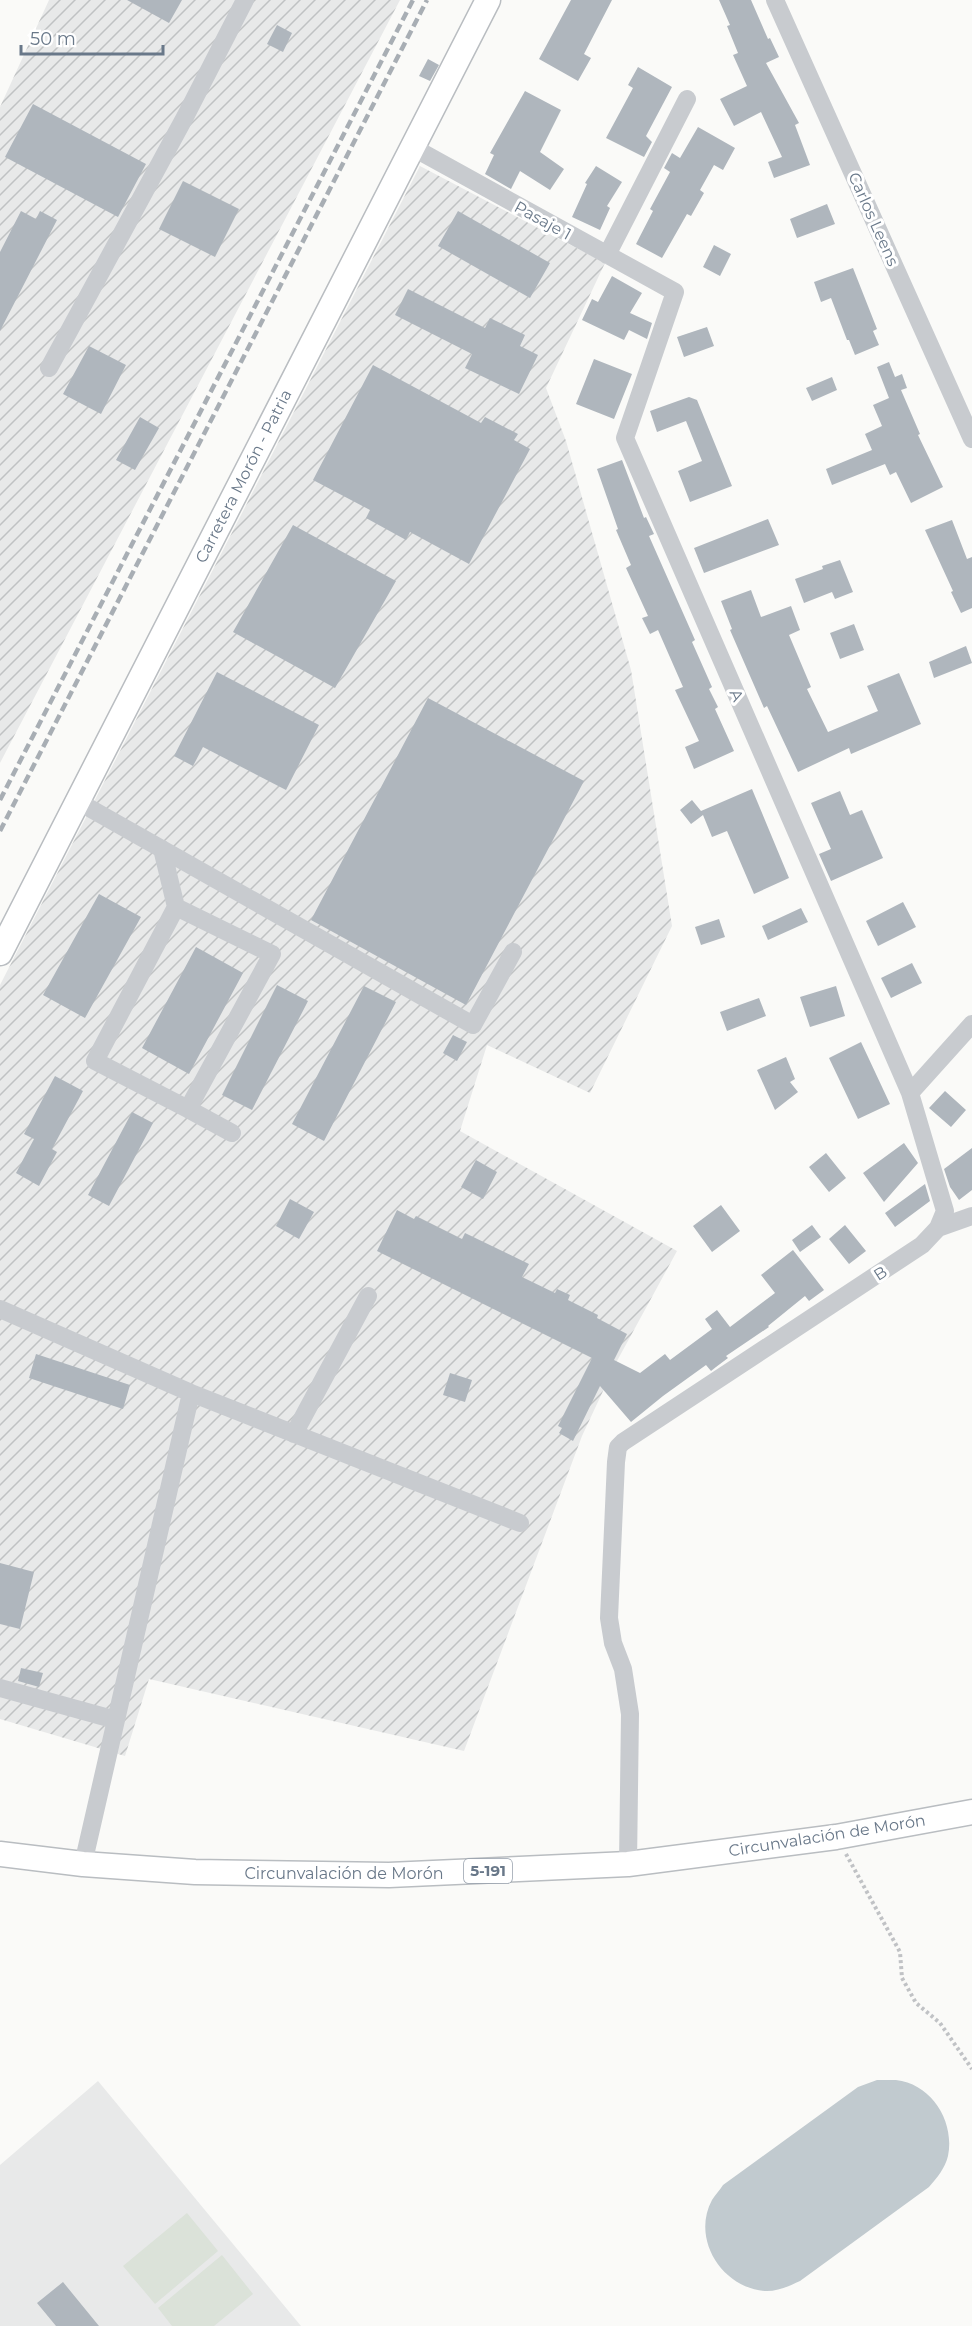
<svg xmlns="http://www.w3.org/2000/svg" width="972" height="2326" font-family="Montserrat,sans-serif">
	<style>
		.built { fill: #e8e9e9 }
		.industrial { fill: url(#industrial-furrows) }
		.pitch { fill: #dbe2d9 }
		.water { fill: #c1cacf }
		.building { fill: #afb6bd }
		.lines { fill: none; stroke-linecap: round; stroke-linejoin: round }
		.major-casing { stroke: #b9bdc1; stroke-width: 27 }
		.path { stroke: #c0c2c5; stroke-width: 4; stroke-dasharray: 3 3; stroke-linecap: butt }
		.minor { stroke: #c8cbcf; stroke-width: 18 }
		.major { stroke: #fff; stroke-width: 24 }
		.rail { stroke: #a8aeb4; stroke-width: 4.5; stroke-dasharray: 9 4.5; stroke-linecap: butt }
		.labels { text-anchor: middle; stroke-width: 6; stroke-linejoin: round; paint-order: stroke }
		.shield { fill: #fff; stroke: #96a0ac; stroke-width: 1.5 }
		.shield-label { font-size: 15px; font-weight: bold; fill: #697889 }
		.street-label { font-size: 16px; fill: #697889; stroke: #fff }
	</style>
	<defs>
		<pattern id="industrial-furrows" width="10" height="10" patternUnits="userSpaceOnUse" patternTransform="scale(1.5)"><rect width="10" height="10" fill="#e8e9e9"/><path d="M-1 1l2-2M0 10L10 0M9 11l2-2" fill="none" stroke="#c0c2c3"/></pattern>
	</defs>
	<rect width="100%" height="100%" fill="#fafaf8"/>
	<!-- built -->
	<path class="built" d="M98,2081l203,245h-301v-161z"/>
	<!-- industrial -->
	<path class="industrial" d="M49,0h351l-400,763v-656z
		M420,166l185,97 -59,125 20,53 65,229 41,256 -82,167 -103,-48 -27,86 217,120 -60,110 -35,75 -118,315 -315,-72 -24,77 -125,-37v-734z"/>
	<!-- pitch -->
	<path class="pitch" d="M187,2213l31,38 -63,53 -32,-38z
		M222,2255l31,39 -39,32h-42l-14,-18z"/>
	<!-- water -->
	<path class="water" d="M877,2080c6,0 13,0 19,0 36,4 59,42 52,76 -3,12 -11,22 -19,31l-129,94c-11,5 -23,11 -36,10 -42,-4 -73,-52 -52,-91 3,-5 8,-10 11,-15l135,-98z"/>
	<!-- building -->
	<path class="building" d="M127,0h55l-13,23z
		M571,0h41l-28,54 7,4 -13,23 -39,-22z
		M719,0h32l17,39 2,-1 9,19 -13,6 33,60 -4,2 15,40 -36,13 -6,-16 14,-5 -21,-45 -27,14 -14,-27 27,-13 -14,-31 5,-2 -11,-27 3,-1z
		M277,25l15,8 -9,19 -16,-8z
		M428,59l11,6 -9,16 -11,-5z
		M638,67l34,20 -26,49 6,6 -8,15 -38,-19 27,-50 -5,-3z
		M525,91l36,19 -21,42 24,17 -14,21 -30,-19 -9,18 -26,-15 9,-19 -4,-2z
		M33,104l113,60 -28,53 -113,-60z
		M698,127l37,21 -12,22 -9,-5 -14,25 4,3 -13,23 -4,-2 -25,44 -26,-14 17,-33 -3,-2 20,-37 -6,-4 8,-15 8,5z
		M596,166l26,16 -15,24 3,2 -10,22 -28,-13 15,-33 -2,-1z
		M183,181l56,28 -24,48 -56,-28z
		M827,204l8,20 -38,14 -7,-19z
		M21,211l15,8 4,-8 17,9 -57,111v-79z
		M458,211l92,52 -20,35 -92,-52z
		M714,245l17,9 -11,22 -17,-9z
		M853,268l24,61 -4,2 6,14 -24,10 -6,-15h-2l-16,-42 -10,4 -7,-20z
		M612,276l30,17 -12,20 22,10 -5,16 -18,-9 -5,10 -42,-20 10,-21 6,3z
		M408,289l77,39 5,-10 35,17 -5,11 18,9 -19,39 -54,-26 7,-14 -77,-39z
		M707,327l7,19 -30,11 -7,-20z
		M89,346l37,19 -25,49 -38,-20z
		M594,359l38,15 -18,45 -38,-15z
		M889,362l6,15 7,-3 5,14 -6,2 19,44 -2,1 25,52 -32,16 -15,-31 -6,3 -5,-11 -53,21 -6,-16 46,-19 -7,-16 17,-8 -9,-21 16,-7 -12,-31z
		M373,365l108,58 4,-6 33,17 -4,6 16,9 -61,115 -59,-32 -4,8 -40,-22 4,-8 -57,-30z
		M832,377l5,13 -25,11 -6,-13z
		M689,397l8,3 35,86 -42,16 -12,-31 24,-10 -16,-40 -29,11 -7,-21z
		M140,417l19,11 -24,42 -19,-10z
		M622,460l22,58 2,-1 8,17 -5,2 46,104 -3,2 20,45 -3,2 9,18 -3,2 19,42 -40,18 -9,-22 14,-6 -24,-51 8,-3 -25,-57 -8,4 -8,-16 6,-2 -22,-48 5,-3 -15,-35 2,-1 -21,-60z
		M768,519l11,26 -75,28 -10,-25z
		M952,520l15,39 5,-2v51l-11,5 -10,-21 2,-1 -28,-61z
		M293,525l103,56 -61,107 -102,-56z
		M840,560l13,32 -18,7 -3,-7 -28,11 -9,-24 28,-10 -1,-3z
		M751,590l10,27 30,-11 9,24 -11,5 22,52 -4,2 21,43 50,-21 -11,-25 32,-13 22,51 -70,30 -2,-6 -51,24 -31,-66 -3,2 -34,-78 2,-1 -11,-28z
		M854,624l10,26 -24,9 -10,-26z
		M966,646l6,17 -38,15 -5,-16z
		M217,672l102,53 -33,65 -83,-43 -10,19 -19,-10z
		M428,698l156,83 -118,224 -155,-85z
		M752,789l37,89 -35,16 -27,-63 -15,6 -9,-22 -12,9 -11,-14 12,-10 9,11z
		M840,791l10,24 12,-5 21,48 -52,23 -12,-27 12,-5 -20,-46z
		M99,894l42,23 -56,101 -42,-23z
		M903,902l13,25 -38,19 -12,-25z
		M801,908l7,14 -40,18 -6,-14z
		M719,919l6,18 -24,8 -6,-18z
		M196,947l47,26 -54,101 -47,-26z
		M912,963l10,20 -31,15 -10,-20z
		M277,985l31,16 -56,109 -30,-15z
		M364,986l32,16 -72,139 -32,-17z
		M836,986l9,30 -35,11 -10,-30z
		M759,998l7,18 -39,15 -7,-19z
		M453,1035l14,7 -10,19 -14,-8z
		M861,1042l29,62 -32,15 -29,-61z
		M786,1057l9,22 -5,3 8,10 -23,18 -18,-40z
		M55,1076l28,15 -31,58 5,3 -18,34 -23,-13 18,-34 -10,-5z
		M945,1091l21,19 -15,17 -22,-19z
		M132,1112l21,11 -44,83 -21,-11z
		M904,1143l14,20 -34,39 -21,-29z
		M972,1148v42l-13,10 -9,-13 -6,-18z
		M826,1153l20,25 -17,14 -20,-25z
		M476,1160l21,12 -14,27 -22,-12z
		M925,1184l5,17 -35,26 -10,-14z
		M290,1199l24,13 -15,27 -23,-13z
		M721,1205l19,26 -28,21 -19,-26z
		M397,1210l17,9 2,-3 46,23 3,-6 64,31 -7,13 33,16 2,-4 13,6 -2,5 30,15 -1,3 30,16 -13,26 26,13 25,-19 5,6 42,-31 -7,-10 12,-9 13,17 45,-34 -14,-18 32,-25 31,40 -15,11 -4,-5 -37,30 1,1 -43,29 2,2 -12,9 -5,4 -5,-6 -43,31 -32,26 -31,-36 -27,55 -14,-8 3,-5 -4,-2 34,-68 -215,-107z
		M812,1225l9,12 -21,15 -8,-12z
		M845,1225l21,26 -17,13 -20,-25z
		M36,1354l94,31 -7,24 -94,-31z
		M450,1373l22,7 -7,22 -22,-7z
		M0,1563l34,9 -14,57 -20,-5z
		M21,1668l22,5 -4,14 -21,-6z
		M63,2282l36,44h-43l-19,-23z"/>
	<g class="lines">
		<!-- major casing -->
		<g class="major-casing">
			<path id="major" d="M0,953l488,-953
				M0,1854l83,10 112,8 194,3 239,-11 208,-27 136,-25"/>
		</g>
		<!-- path -->
		<path class="path" d="M846,1854l54,98 2,26 14,25 24,20 32,46"/>
		<!-- minor -->
		<path class="minor" d="M775,0l197,439
			M412,147l263,145 -50,146 285,655 35,118 -7,17 -16,17 -299,197 -5,5 -2,15 -7,156 4,25 10,26 7,45 -2,150
			M607,255l80,-156
			M49,368l136,-251 60,-117
			M77,801l396,224 40,-73
			M162,849l14,58 -81,154 93,48 84,-155 -96,-47
			M910,1093l62,-69
			M188,1109l44,24
			M938,1228l34,-12
			M0,1309l191,84 329,130
			M294,1434l74,-138
			M0,1688l116,32
			M83,1864l108,-471"/>
		<!-- major -->
		<use href="#major" class="major"/>
		<!-- rail -->
		<path class="rail" d="M0,800l413,-800
			M0,831l427,-831"/>
	</g>
	<g class="labels">
		<!-- shield labels -->
		<rect class="shield" x="464" y="1859" width="48" height="24" rx="4.5"/>
		<g class="shield-label">
			<text x="488" y="1876">5-191</text>
		</g>
		<!-- street labels -->
		<g class="street-label">
			<text transform="translate(874 219) rotate(66)" y="6">Carlos Leens</text>
			<text transform="translate(543 220) rotate(29)" y="6">Pasaje 1</text>
			<text transform="translate(243 476) rotate(-63)" y="6">Carretera Morón - Patria</text>
			<text transform="translate(737 695) rotate(66)" y="6">A</text>
			<text transform="translate(880 1273) rotate(-33)" y="6">B</text>
			<text transform="translate(827 1835) rotate(-9)" y="6">Circunvalación de Morón</text>
			<text x="344" y="1879">Circunvalación de Morón</text>
		</g>
	</g>
	<!-- scale -->
	<path d="M21 45v9h142v-9" fill="none" stroke="#697889" stroke-width="3"/>
	<text x="30" y="45" font-size="18" fill="#697889" stroke="#ffffff" stroke-width="4.5" paint-order="stroke">50 m</text>
</svg>
